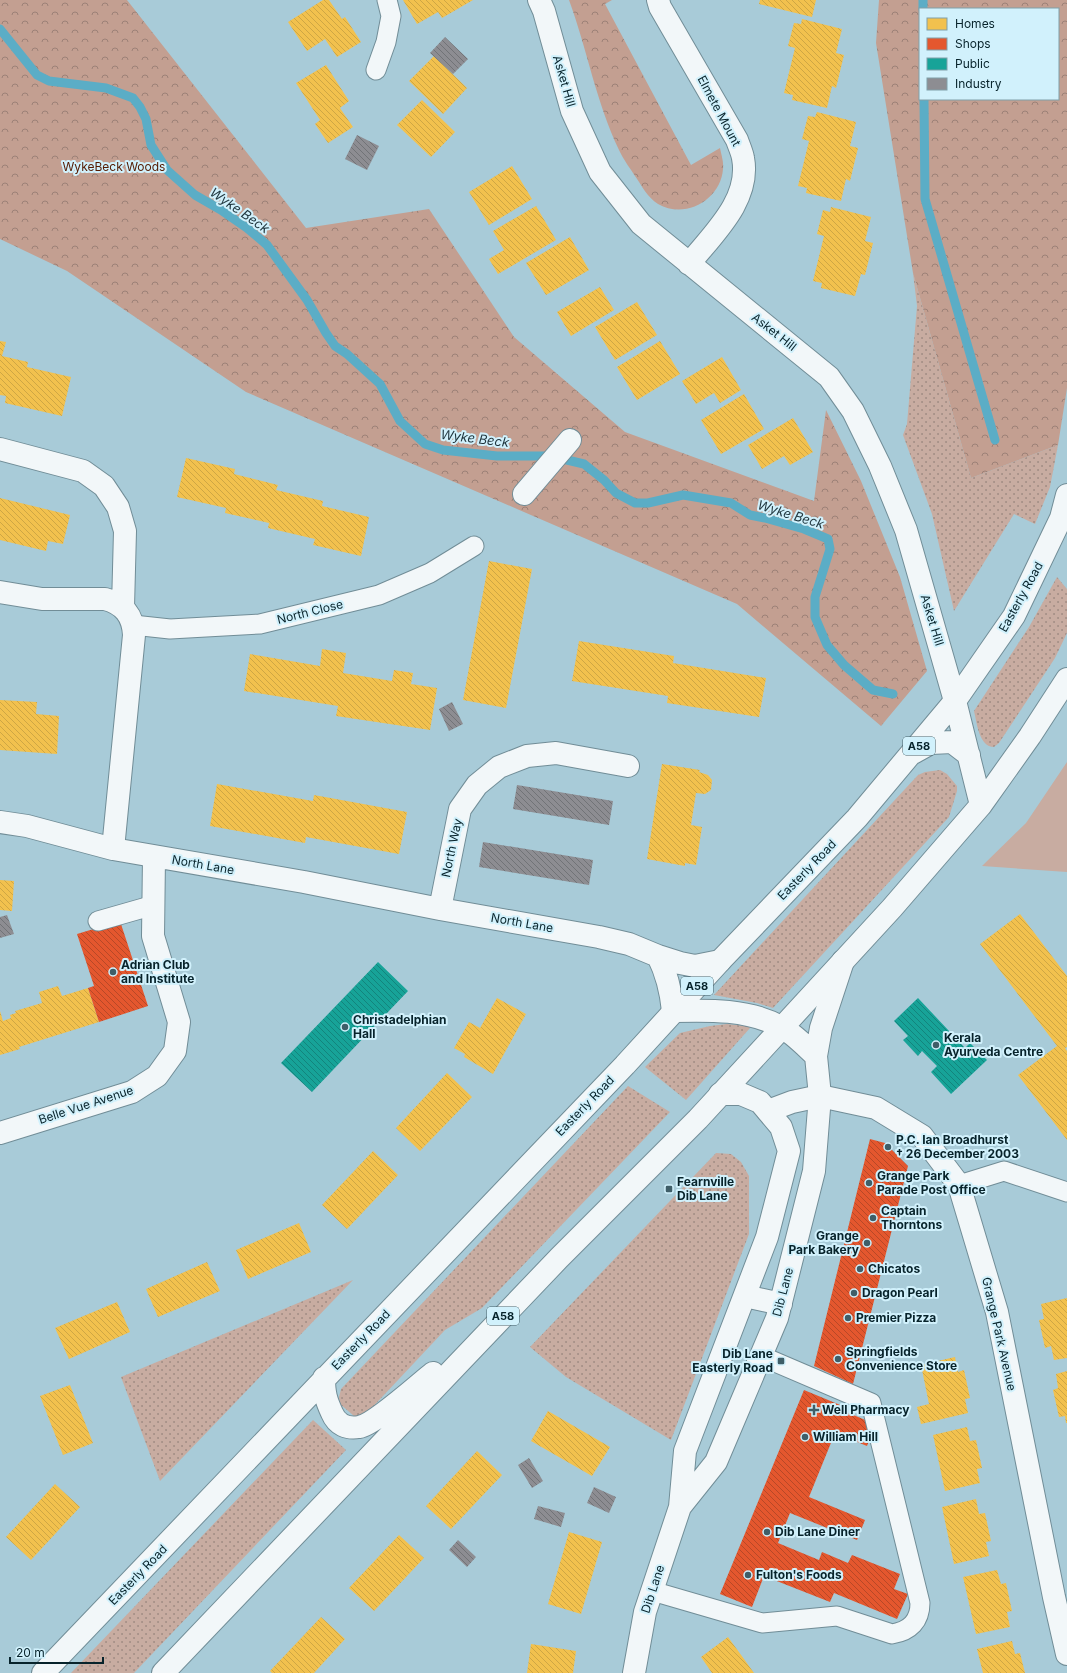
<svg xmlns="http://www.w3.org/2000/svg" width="1067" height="1673" font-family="Inter,sans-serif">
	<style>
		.grass { fill: url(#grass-dots) }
		.forest { fill: url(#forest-crowns); fill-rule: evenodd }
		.park { fill: #c8aca1 }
		.homes { fill: url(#homes-back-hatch) }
		.shops { fill: url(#shops-back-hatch) }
		.public { fill: url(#public-back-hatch) }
		.industry { fill: url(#industry-back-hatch) }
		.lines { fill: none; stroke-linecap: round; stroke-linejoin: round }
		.stream { stroke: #5badc6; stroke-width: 9 }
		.service-casing { stroke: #718d97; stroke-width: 21 }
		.pedestrian-casing { stroke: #718d97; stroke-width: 24 }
		.minor-casing { stroke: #718d97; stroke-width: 24 }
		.tertiary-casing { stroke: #718d97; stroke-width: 24 }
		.primary-casing { stroke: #718d97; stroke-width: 24 }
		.service { stroke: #f2f7f9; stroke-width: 19 }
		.pedestrian { stroke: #f2f7f9; stroke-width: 22 }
		.minor { stroke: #f2f7f9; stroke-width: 22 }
		.tertiary { stroke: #f2f7f9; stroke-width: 22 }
		.primary { stroke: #f2f7f9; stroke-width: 22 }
		.poi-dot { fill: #3f5e68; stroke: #d1f1fc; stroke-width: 1.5 }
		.labels { text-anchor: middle; stroke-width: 4; stroke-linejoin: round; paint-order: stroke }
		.shield { fill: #d1f1fc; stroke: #44616a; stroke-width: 1 }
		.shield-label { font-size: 11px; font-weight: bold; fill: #07232b }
		.street-label { font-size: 12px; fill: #07232b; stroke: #d1f1fc }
		.park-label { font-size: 12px; fill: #551a00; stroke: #d1f1fc }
		.poi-label { font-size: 12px; font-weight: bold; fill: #07232b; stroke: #d1f1fc; text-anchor: start }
		.water-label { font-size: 13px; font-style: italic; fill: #1f353d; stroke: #d1f1fc }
	</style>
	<defs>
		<pattern id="grass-dots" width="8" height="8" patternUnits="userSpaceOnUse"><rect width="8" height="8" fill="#c8aca1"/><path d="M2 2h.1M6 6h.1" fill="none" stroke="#a08c83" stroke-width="1.8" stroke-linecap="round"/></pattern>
		<pattern id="forest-crowns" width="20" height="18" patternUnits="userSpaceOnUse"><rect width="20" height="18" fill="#c39f91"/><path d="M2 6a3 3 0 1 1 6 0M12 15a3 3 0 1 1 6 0" fill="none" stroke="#9c8177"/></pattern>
		<pattern id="homes-back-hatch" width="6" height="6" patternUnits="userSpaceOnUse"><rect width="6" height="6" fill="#f2c14e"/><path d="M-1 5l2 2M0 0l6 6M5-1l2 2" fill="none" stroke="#cea644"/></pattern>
		<pattern id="shops-back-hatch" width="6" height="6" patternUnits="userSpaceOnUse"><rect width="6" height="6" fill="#e4572e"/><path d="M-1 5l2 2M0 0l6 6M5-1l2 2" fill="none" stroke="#b74827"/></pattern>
		<pattern id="public-back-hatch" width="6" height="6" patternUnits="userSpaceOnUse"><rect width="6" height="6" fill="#17a398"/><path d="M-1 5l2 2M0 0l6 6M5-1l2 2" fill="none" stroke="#13847c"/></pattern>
		<pattern id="industry-back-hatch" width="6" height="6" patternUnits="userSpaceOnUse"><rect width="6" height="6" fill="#8d8d92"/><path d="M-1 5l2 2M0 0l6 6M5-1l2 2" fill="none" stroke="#717377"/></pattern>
	</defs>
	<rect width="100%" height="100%" fill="#a8cbd8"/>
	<!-- grass -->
	<path class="grass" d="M913,273l58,205 87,-33 -8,42 -15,37 -21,-10 -60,97 -22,-97 -29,-79 4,-11 10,-118z
		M1057,577l10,12v44l-12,25 -56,85 -5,4c-15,0 -17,-24 -20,-36l55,-84z
		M940,770l7,4 10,12v5l-8,26 -176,191 -16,-5 -43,-8 204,-220 7,-3z
		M727,1024l20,2 3,2 -64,72 -41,-33 35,-34 30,-7z
		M628,1086l42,26 -188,196 -37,22 -77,82 -6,4h-8l-14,-12 -1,-7 2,-8z
		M716,1153l15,1 10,8 8,14v58l-78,206 -105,-63 -36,-30z
		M353,1280l-193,201 -39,-104z
		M313,1420l33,30 -212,223h-63z"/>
	<!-- forest -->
	<path class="forest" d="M0,0h127l179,228 123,-19 85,128 111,95 189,69 12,-91 35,71 39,96 27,94 -46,55 -144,-122 -491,-212 -179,-121 -67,-32z
		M569,0h43l-7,4 86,161 29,-17c1,6 4,14 3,21 -2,30 -37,51 -65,35 -11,-7 -16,-18 -23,-28 -5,-8 -12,-17 -16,-26 -23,-48 -32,-101 -50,-150z
		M879,0h188v388l-9,57 -87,33 -58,-205 -37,-230zM920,9h138v90h-138z"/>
	<!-- park -->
	<path class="park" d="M1067,762v110l-85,-6 44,-43z"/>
	<!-- homes -->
	<path class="homes" d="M323,0h6l13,19 3,-2 16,25 -24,15 -12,-18 -18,12 -19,-29z
		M403,0h70l-31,18 -4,-6 -21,12z
		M760,0h56l-4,17 -53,-13z
		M802,19l40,10 -6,24 8,2 -8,33 -4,-2 -5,22 -35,-8 1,-5 -9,-2 11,-45 -7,-2 6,-23 7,1z
		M434,56l33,32 -24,26 -34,-33z
		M326,65l23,36 -9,7 13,19 -25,16 -13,-19 5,-4 -24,-37z
		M422,100l33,32 -24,25 -34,-32z
		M817,112l39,10 -6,24 8,2 -8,33 -4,-2 -5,22 -35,-8 1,-5 -9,-2 11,-45 -7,-2 6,-23 7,1z
		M512,166l20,33 -43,26 -20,-33z
		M536,206l20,34 -58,34 -9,-15 15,-9 -11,-19z
		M831,207l40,10 -6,24 8,2 -8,32 -4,-1 -6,22 -34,-8 1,-5 -9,-2 11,-45 -7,-2 6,-24 7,2z
		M570,237l19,33 -43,25 -20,-32z
		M600,287l14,23 -43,26 -14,-24z
		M637,302l20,33 -42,25 -20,-33z
		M0,341l6,1 -4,14 26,6 -1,5 44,10 -9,39 -57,-13 1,-7 -6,-1z
		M660,341l20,33 -43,26 -20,-33z
		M722,357l19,33 -21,13 -6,-10 -18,11 -14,-23z
		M744,394l20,35 -43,25 -20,-34z
		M793,418l20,34 -23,13 -6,-9 -22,13 -14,-24z
		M186,458l49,11 -1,5 44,11 -2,5 47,11 -1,5 47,11 -8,39 -48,-11 2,-6 -47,-11 1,-5 -44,-10 1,-5 -49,-11z
		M0,498l70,17 -7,29 -15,-3 -2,10 -46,-11z
		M489,561l43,8 -26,139 -43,-8z
		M579,641l95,15 -1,7 93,15 -7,39 -92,-14 1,-7 -96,-15z
		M322,649l24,4 -3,20 49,8 2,-11 19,3 -2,11 26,4 -7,42 -94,-14 2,-10 -94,-15 6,-37 70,12z
		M0,700l37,2 -1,12 23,2 -2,38 -57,-4z
		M662,764l38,6 -1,2 9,3 4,5 -1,10 -6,4 -9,-1 -5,32 11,2 -6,38 -11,-2v3l-38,-7z
		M217,784l96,17 1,-6 93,17 -8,42 -93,-17 -1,6 -95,-17z
		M0,880l14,1 -2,30 -12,-1z
		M1020,914l47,62v71l-2,1 2,3v89l-49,-65 39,-29 -77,-102z
		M58,986l4,10 26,-8 11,34 -80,25 1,2 -20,6v-44l3,10 8,-3 -1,-3 6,-2 -1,-2 27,-8 -3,-11z
		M497,998l29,16 -33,60 -29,-17 1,-3 -11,-6 15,-26 11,6z
		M447,1073l25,24 -52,54 -24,-23z
		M373,1151l25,24 -51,54 -25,-24z
		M299,1223l12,29 -63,27 -12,-29z
		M207,1262l13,29 -62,26 -12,-28z
		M1067,1298v60l-13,2 -3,-14 -6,2 -6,-28 5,-1 -3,-15z
		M117,1302l13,30 -61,27 -14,-31z
		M955,1357l3,15 6,-2 6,28 -5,1 3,14 -47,11 -4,-17 12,-3 -8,-39z
		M1067,1371v52h-1l-1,-7 -6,1 -6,-27 5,-2 -2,-14z
		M70,1385l23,58 -30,12 -23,-59z
		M548,1411l62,36 -18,29 -61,-35z
		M967,1427l3,14 6,-1 6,28 -5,1 3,14 -35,8 -12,-56z
		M477,1451l25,24 -51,54 -25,-23z
		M55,1484l25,23 -49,53 -25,-23z
		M976,1499l3,15 6,-1 6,28 -5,1 3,14 -35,8 -12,-57z
		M569,1532l33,10 -21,72 -33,-10z
		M399,1535l25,23 -50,53 -25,-23z
		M997,1570l4,14 5,-1 6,28 -5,1 3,15 -34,7 -13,-57z
		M321,1617l24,22 -31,34h-42l-2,-2z
		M728,1637l16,22 10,14h-42l-11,-16z
		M1012,1641l3,13 5,-1 5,20h-42l-6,-24z
		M531,1644l45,7 -3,22h-46z"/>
	<!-- shops -->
	<path class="shops" d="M120,921l28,85 -49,16 -11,-34 6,-2 -17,-52z
		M870,1139l15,4 23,23 -55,218 -39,-18z
		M804,1390l41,17 -1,4 26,11 2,11 -5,13 -32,-13 -26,64 56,23 -8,20 -67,-27 -12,30 41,17 3,-8 26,11 4,-8 48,19 -6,15 14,5 -11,25 -63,-26 -4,9 -66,-26 -12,31 -32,-13z"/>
	<!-- public -->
	<path class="public" d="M378,962l30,29 -96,101 -31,-29z
		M918,998l47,50 5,-5 17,17 -36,34 -20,-22 6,-6 -15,-15 -4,5 -15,-16 5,-4 -14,-15z"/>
	<!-- industry -->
	<path class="industry" d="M445,37l23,22 -15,15 -23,-21z
		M357,135l22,11 -12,24 -22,-11z
		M452,702l11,22 -14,7 -10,-22z
		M517,785l96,16 -4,24 -96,-16z
		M483,842l110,18 -4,25 -110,-18z
		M7,915l7,19 -14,4v-21z
		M529,1458l14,23 -11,7 -14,-23z
		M594,1487l22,10 -7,16 -22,-10z
		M538,1506l27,7 -4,14 -27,-8z
		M458,1540l18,17 -9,10 -18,-17z"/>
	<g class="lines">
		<!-- stream -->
		<path class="stream" d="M923,0v9
			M0,29l37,46 12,6 57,7 27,10 7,9 6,12 5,26 16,25 28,25 26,15 26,18 20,17 40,55 19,33 9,13 12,8 33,30 20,37 25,23 18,6 54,6h53l34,8 20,16 12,13 19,10h13l35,-8 48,8 19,12 15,3 39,11 24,10 2,10 -15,48v20l12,28 17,20 29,25 20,4
			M924,99l1,100 70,241"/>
		<!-- service casing -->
		<g class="service-casing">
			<path id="service" d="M376,70l10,-28 5,-26 -4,-16
				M133,625l37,4 90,-5 119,-29 51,-22 44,-27
				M98,921l56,-16
				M959,1185l45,-14 63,21
				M652,1591l110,32 75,-7 55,18c18,-3 28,-13 28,-31l-49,-200 -110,-47"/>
		</g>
		<!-- pedestrian casing -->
		<g class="pedestrian-casing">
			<path id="pedestrian" d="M524,494l46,-54"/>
		</g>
		<!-- minor casing -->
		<g class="minor-casing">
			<path id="minor" d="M539,0l5,11 28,100 28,61 41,52 188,153 24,34 27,55 26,64 49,171
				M658,0l2,7 77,133c2,6 5,12 6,18 8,42 -30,76 -54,106
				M0,449l83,22 21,15 14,21 7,24 -2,76
				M0,592l42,7h63c19,5 28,17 29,36l-21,214 191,33 136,27 159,28 30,7 29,12
				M0,822l27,4 86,23
				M440,909l20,-100 17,-24 22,-18 28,-11 29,-3 72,13
				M673,1011c-2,-20 -6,-37 -15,-55l22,7 15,3 25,-5
				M768,1111l24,-9 28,-6 56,12 46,28 37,49 38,127 57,285 13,57
				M0,1133l132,-41 25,-16 18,-25 4,-29 -26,-86 1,-79"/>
		</g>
		<!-- tertiary casing -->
		<g class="tertiary-casing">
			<path id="tertiary" d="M673,1011c36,-1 76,-2 108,16 12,6 25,20 35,29
				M745,1296l36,8
				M680,1507l36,-45 61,-144 37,-147 6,-75 -4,-40 5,-28 22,-67
				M634,1673l11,-61 35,-105 5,-56 82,-214 22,-86 -8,-24 -21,-25 -19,-8h-21"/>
		</g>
		<!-- primary casing -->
		<g class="primary-casing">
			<path id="primary" d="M955,701l26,104
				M913,753l18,-10 21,-1 17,13
				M324,1378c0,15 2,22 8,35 5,12 15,16 27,14 15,-2 60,-43 74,-54
				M43,1673l582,-608 95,-104 137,-143 98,-117 59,-85 47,-98 6,-23
				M163,1673l396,-415 139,-139 194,-211 89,-103 49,-69 37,-57"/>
		</g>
		<!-- service -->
		<use href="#service" class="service"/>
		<!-- pedestrian -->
		<use href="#pedestrian" class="pedestrian"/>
		<!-- minor -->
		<use href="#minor" class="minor"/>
		<!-- tertiary -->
		<use href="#tertiary" class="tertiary"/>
		<!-- primary -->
		<use href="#primary" class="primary"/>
	</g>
	<!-- markers -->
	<g class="poi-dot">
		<circle cx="113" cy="972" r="4"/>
		<circle cx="345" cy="1027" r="4"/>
		<circle cx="936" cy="1045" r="4"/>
		<circle cx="888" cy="1147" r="4"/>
		<circle cx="869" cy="1183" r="4"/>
		<rect x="665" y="1185" width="8" height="8" rx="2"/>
		<circle cx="873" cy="1218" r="4"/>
		<circle cx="867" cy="1243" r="4"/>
		<circle cx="860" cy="1269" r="4"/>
		<circle cx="854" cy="1293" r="4"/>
		<circle cx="848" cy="1318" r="4"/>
		<circle cx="838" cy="1359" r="4"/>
		<rect x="777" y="1357" width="8" height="8" rx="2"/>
		<path d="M812 1404h4v4h4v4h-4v4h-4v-4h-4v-4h4z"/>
		<circle cx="805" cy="1437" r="4"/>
		<circle cx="767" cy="1532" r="4"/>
		<circle cx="748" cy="1575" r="4"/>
	</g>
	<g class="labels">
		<!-- shield labels -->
		<g class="shield">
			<rect x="903" y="737" width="32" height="18" rx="3"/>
			<rect x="681" y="977" width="32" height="18" rx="3"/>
			<rect x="487" y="1307" width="32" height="18" rx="3"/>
		</g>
		<g class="shield-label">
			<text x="919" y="750">A58</text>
			<text x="697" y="990">A58</text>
			<text x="503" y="1320">A58</text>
		</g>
		<!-- street labels -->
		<g class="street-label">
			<text transform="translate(564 81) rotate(74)" y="4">Asket Hill</text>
			<text transform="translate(719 111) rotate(62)" y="4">Elmete Mount</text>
			<text transform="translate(774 332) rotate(38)" y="4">Asket Hill</text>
			<text transform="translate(1021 597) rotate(-61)" y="4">Easterly Road</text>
			<text transform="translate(310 612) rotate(-14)" y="4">North Close</text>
			<text transform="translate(932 620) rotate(73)" y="4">Asket Hill</text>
			<text transform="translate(452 848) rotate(-78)" y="4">North Way</text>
			<text transform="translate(203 865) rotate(10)" y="4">North Lane</text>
			<text transform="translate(807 870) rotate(-46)" y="4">Easterly Road</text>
			<text transform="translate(522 923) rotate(10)" y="4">North Lane</text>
			<text transform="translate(86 1105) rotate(-18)" y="4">Belle Vue Avenue</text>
			<text transform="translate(585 1106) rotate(-46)" y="4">Easterly Road</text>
			<text transform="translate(783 1292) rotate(-75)" y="4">Dib Lane</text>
			<text transform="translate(999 1334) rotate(77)" y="4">Grange Park Avenue</text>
			<text transform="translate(361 1340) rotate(-46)" y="4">Easterly Road</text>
			<text transform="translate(138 1575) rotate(-46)" y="4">Easterly Road</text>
			<text transform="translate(653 1589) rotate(-72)" y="4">Dib Lane</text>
		</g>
		<!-- park labels -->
		<g class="park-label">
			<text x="114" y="171">WykeBeck Woods</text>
		</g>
		<!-- poi labels -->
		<g class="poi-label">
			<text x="121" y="969">Adrian Club<tspan x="121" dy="14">and Institute</tspan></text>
			<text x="353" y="1024">Christadelphian<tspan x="353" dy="14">Hall</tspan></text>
			<text x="944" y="1042">Kerala<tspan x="944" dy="14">Ayurveda Centre</tspan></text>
			<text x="896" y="1144">P.C. Ian Broadhurst<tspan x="896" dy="14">† 26 December 2003</tspan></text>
			<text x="877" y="1180">Grange Park<tspan x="877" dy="14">Parade Post Office</tspan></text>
			<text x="677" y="1186">Fearnville<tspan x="677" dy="14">Dib Lane</tspan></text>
			<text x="881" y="1215">Captain<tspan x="881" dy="14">Thorntons</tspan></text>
			<text x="859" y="1240" text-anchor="end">Grange<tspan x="859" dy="14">Park Bakery</tspan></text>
			<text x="868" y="1273">Chicatos</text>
			<text x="862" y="1297">Dragon Pearl</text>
			<text x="856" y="1322">Premier Pizza</text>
			<text x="846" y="1356">Springfields<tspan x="846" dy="14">Convenience Store</tspan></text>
			<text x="773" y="1358" text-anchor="end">Dib Lane<tspan x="773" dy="14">Easterly Road</tspan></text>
			<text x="822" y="1414">Well Pharmacy</text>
			<text x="813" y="1441">William Hill</text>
			<text x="775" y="1536">Dib Lane Diner</text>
			<text x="756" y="1579">Fulton's Foods</text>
		</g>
		<!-- water labels -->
		<g class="water-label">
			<text transform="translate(240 210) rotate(35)" y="5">Wyke Beck</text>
			<text transform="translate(475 438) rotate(7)" y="5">Wyke Beck</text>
			<text transform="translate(791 514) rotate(17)" y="5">Wyke Beck</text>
		</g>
	</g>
	<!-- legend -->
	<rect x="919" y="8" width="140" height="92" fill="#d1f1fc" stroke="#809fa8"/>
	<rect x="927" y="18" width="20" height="12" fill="#f2c14e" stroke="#809fa8"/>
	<text x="955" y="28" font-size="12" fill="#07232b">Homes</text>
	<rect x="927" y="38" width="20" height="12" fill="#e4572e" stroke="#809fa8"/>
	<text x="955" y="48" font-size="12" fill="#07232b">Shops</text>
	<rect x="927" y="58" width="20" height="12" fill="#17a398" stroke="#809fa8"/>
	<text x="955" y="68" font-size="12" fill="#07232b">Public</text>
	<rect x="927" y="78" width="20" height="12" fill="#8d8d92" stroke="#809fa8"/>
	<text x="955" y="88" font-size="12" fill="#07232b">Industry</text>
	<!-- scale -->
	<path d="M10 1657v6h93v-6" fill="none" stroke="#07232b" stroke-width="2"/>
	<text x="16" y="1657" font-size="12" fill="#07232b" stroke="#d1f1fc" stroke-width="3" paint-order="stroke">20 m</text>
</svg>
